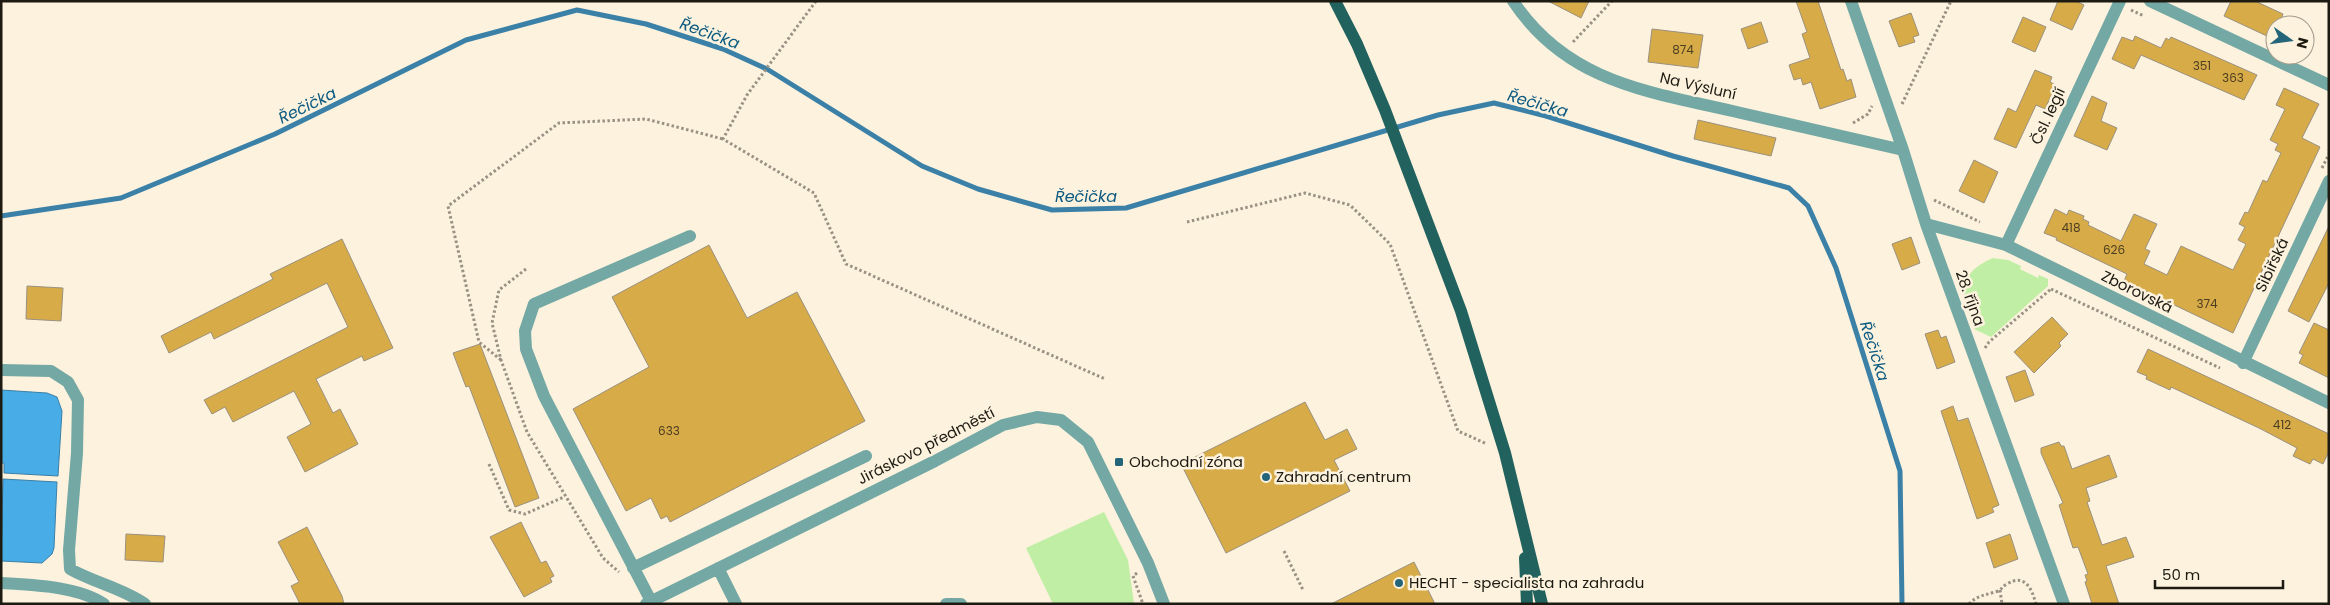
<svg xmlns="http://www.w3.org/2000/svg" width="2330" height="605" font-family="Poppins,sans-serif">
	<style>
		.green { fill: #c0eea4 }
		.water { fill: #48ace7; stroke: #3b80a7 }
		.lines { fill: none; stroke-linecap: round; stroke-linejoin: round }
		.stream { stroke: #3b80a7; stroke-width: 5 }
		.building { fill: #d7ab48; stroke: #9a917f }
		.path { stroke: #999284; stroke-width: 3; stroke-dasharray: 2.5 2.5; stroke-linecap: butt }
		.minor { stroke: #73a8a4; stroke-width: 12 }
		.major { stroke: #22625e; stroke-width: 12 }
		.poi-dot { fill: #246579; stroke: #fcf2de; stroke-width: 2 }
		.labels { text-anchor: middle; stroke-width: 5; stroke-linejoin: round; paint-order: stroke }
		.number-label { font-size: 12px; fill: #4c3e20 }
		.street-label { font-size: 15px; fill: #1d1a12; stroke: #fcf2de }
		.poi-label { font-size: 15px; fill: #1d1a12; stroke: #fcf2de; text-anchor: start }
		.water-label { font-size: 16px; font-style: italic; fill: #0c5a81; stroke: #fcf2de }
	</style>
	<rect width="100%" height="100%" fill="#fcf2de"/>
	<!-- green -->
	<path class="green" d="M1993,258l15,2 13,6 -1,3 18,9 1,-3 9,4v7l-57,51 -17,-8c-12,-33 -20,-54 19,-71z
		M1104,512l24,48 6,44h-81l-27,-56z"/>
	<!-- water -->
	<path class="water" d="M1,390l46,3 10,4 5,14 -4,65 -54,-3v-10h-3z
		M3,479l54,3 -3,66 -2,6 -10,9 -41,-2z"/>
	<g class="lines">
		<!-- stream -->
		<path class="stream" d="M1,216l120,-18 154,-64 191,-94 111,-30 69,14 77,25 44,20 155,97 56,23 74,21 74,-2 312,-93 56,-12 52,13 127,40 116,32 19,18 28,62 64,203 2,133"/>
	</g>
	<!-- building -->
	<path class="building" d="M1548,1h41l-8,17z
		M1796,1h22l23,69 2,-1 4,12 4,-2 5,18 -36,12 -9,-27 -8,3 -2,-7 -7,2 -5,-15 21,-7 -8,-24 5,-2z
		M2058,1h18l8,4 -12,25 -22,-10z
		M2231,1h24l28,13 -4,11h-4v7l-4,-1 -2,6 -45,-21z
		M1911,13l8,22 -6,2 2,5 -16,5 -10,-26z
		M2023,17l23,10 -11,25 -23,-10z
		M1761,22l7,20 -20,7 -7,-20z
		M1652,29l51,6 -5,33 -50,-6z
		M2135,36l26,12 5,-10 3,2 2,-3 86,38 -13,25 -103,-45 -7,14 -22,-10 10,-22 11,4z
		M2035,70l17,7 -2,5 6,3 -11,24 -9,-4 -20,43 -22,-9 14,-31 8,4z
		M2284,88l35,16 -17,34 18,9 -87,186 -109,-52 3,-7 -71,-34 1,-2 -13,-5 11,-24 12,6 2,-5 15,6 -1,3 6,3 -1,3 33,16 13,-27 23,10 -12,25 5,2 -6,13 23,11 14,-29 52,24 13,-26 -8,-4 7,-13 -6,-3 6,-12 3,1 15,-33 4,2 14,-29 -6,-3 3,-6 -8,-4 15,-31 -9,-4z
		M2092,96l15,7 -6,18 16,7 -10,22 -33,-14z
		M1698,120l78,18 -5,18 -77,-17z
		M1974,160l24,12 -14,31 -25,-12z
		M2329,226v57l-20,39 -21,-11z
		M1911,237l9,26 -18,7 -10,-26z
		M342,239l51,109 -29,13 -2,-5 -46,23 17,34 7,-4 18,35 -53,28 -18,-35 24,-13 -17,-33 -61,31 -8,-15 -13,7 -8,-14 144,-73 -21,-44 -113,56 -3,-7 -42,21 -8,-17 112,-57 -3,-5z
		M709,245l38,73 50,-26 68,129 -195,101 -3,-6 -6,3 -10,-21 -25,13 -53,-102 76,-42 -37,-70z
		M27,286l36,2 -2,33 -35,-2z
		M2052,317l16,17 -9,9 2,3 -27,27 -20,-21z
		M2314,323l15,7v48l-30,-15 4,-8 -4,-2z
		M1938,330l3,8 5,-2 9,26 -18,7 -12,-35z
		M480,344l59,154 -24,9 -46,-121 -3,1 -13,-34z
		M2148,349l181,85v17l-6,13 -10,-5 -3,5 -17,-8 4,-8 -38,-20 -88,-41 -1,3 -24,-11 1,-3 -10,-4z
		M2025,370l9,25 -19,7 -9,-25z
		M1305,402l20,38 22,-11 10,20 -23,11 16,31 -124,62 -45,-89z
		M1953,406l5,15 10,-3 31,87 -7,3 2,4 -17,7 -36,-108z
		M2059,442l2,4h3l8,23 37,-14 8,22 -31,11 4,13 -3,1 15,43 24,-8 8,20 -28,9 13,38h-27l-7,-22 2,-1 -2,-6 3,-1 -10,-27 -5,1 -14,-43 4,-2 -22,-50v-5z
		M521,522l20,41 5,-2 8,15 -4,2 2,4 -28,15 -34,-60z
		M307,527l35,69 2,8h-44l-9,-18 8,-4 -21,-40z
		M126,534l39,2 -2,26 -38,-2z
		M2010,534l8,25 -24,9 -8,-25z
		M1414,562l21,42h-104z"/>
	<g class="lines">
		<!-- path -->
		<path class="path" d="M816,1l-69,94 -24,44 91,54 32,71 259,115
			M2131,10l13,6
			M1573,42l39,-41
			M1902,104l49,-103
			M1853,123l15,-9 4,-8
			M2322,168l7,-14
			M1934,200l46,22
			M1187,222l118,-29 45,12 40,39 68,187 29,13
			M526,269l-27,21 -7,33 9,37 26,72 76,126 16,14
			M2051,289l169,79
			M1985,348l4,-6 62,-53
			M501,360l-22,-18 -31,-136 111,-83 87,-4 77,20
			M489,464l20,46 16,4 39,-17
			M1284,551l19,39
			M1137,573l-4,3 10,28
			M2000,590l2,14
			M1969,604c8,-9 18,-9 29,-13 4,-2 5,-5 9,-7 18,-11 25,5 29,20"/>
		<!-- minor -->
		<path class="minor" d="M1513,1c55,83 139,91 228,112 54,12 108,25 162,37
			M1851,1l52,149 23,74 138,380
			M2150,1l179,84
			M1926,224l80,21 323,158
			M2006,245l114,-244
			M2243,363l86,-182
			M1,370l50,1 17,11 10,18 -1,53 -8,97 1,19c25,14 52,19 75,35
			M633,568l233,-112
			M718,568l18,36
			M1,583c31,2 77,3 103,21
			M651,601l-107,-205 -18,-47 -1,-18 9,-27 156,-68
			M646,604l289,-143 68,-36 34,-8 24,3 27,22 60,121 16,41
			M946,604h15"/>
		<!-- major -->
		<path class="major" d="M1335,1l22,43 28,66 76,201 44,142 37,151
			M1525,558l2,46"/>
	</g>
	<!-- markers -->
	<g class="poi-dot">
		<rect x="1114" y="457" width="10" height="10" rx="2.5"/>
		<circle cx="1266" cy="477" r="5"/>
		<circle cx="1399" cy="583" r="5"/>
	</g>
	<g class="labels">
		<!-- number labels -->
		<g class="number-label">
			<text x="1683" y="54">874</text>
			<text x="2202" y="70">351</text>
			<text x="2233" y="82">363</text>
			<text x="2071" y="232">418</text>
			<text x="2114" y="254">626</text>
			<text x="2207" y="308">374</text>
			<text x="2282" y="429">412</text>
			<text x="669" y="435">633</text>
		</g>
		<!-- street labels -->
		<g class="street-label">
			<text transform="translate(1698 86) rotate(13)" y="5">Na Výsluní</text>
			<text transform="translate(2048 116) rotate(-65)" y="5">Čsl. legií</text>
			<text transform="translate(2272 265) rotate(-65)" y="5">Sibiřská</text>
			<text transform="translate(2137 292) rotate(26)" y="5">Zborovská</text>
			<text transform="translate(1970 298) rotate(70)" y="5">28. října</text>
			<text transform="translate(926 446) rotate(-27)" y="5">Jiráskovo předměstí</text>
		</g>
		<!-- poi labels -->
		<g class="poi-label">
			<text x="1129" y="467">Obchodní zóna</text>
			<text x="1276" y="482">Zahradní centrum</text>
			<text x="1409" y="588">HECHT - specialista na zahradu</text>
		</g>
		<!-- water labels -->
		<g class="water-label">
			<text transform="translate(710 33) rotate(20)" y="6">Řečička</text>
			<text transform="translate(1538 103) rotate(16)" y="6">Řečička</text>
			<text transform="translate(307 105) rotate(-26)" y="6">Řečička</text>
			<text x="1086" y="202">Řečička</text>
			<text transform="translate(1875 351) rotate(72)" y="6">Řečička</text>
		</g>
	</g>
	<!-- border -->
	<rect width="2330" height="605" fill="none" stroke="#1d1a12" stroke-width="5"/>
	<!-- north arrow -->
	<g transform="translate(2290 40) rotate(104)"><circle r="24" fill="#fcf2de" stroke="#a39c8c"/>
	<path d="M0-4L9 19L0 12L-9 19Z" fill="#246579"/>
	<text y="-8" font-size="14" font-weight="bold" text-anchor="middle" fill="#1d1a12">N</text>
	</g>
	<!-- scale -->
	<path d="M2155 580v8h128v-8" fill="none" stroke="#1d1a12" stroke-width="2.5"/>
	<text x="2162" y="580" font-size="15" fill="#1d1a12" stroke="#fcf2de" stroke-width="4" paint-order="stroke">50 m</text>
</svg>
